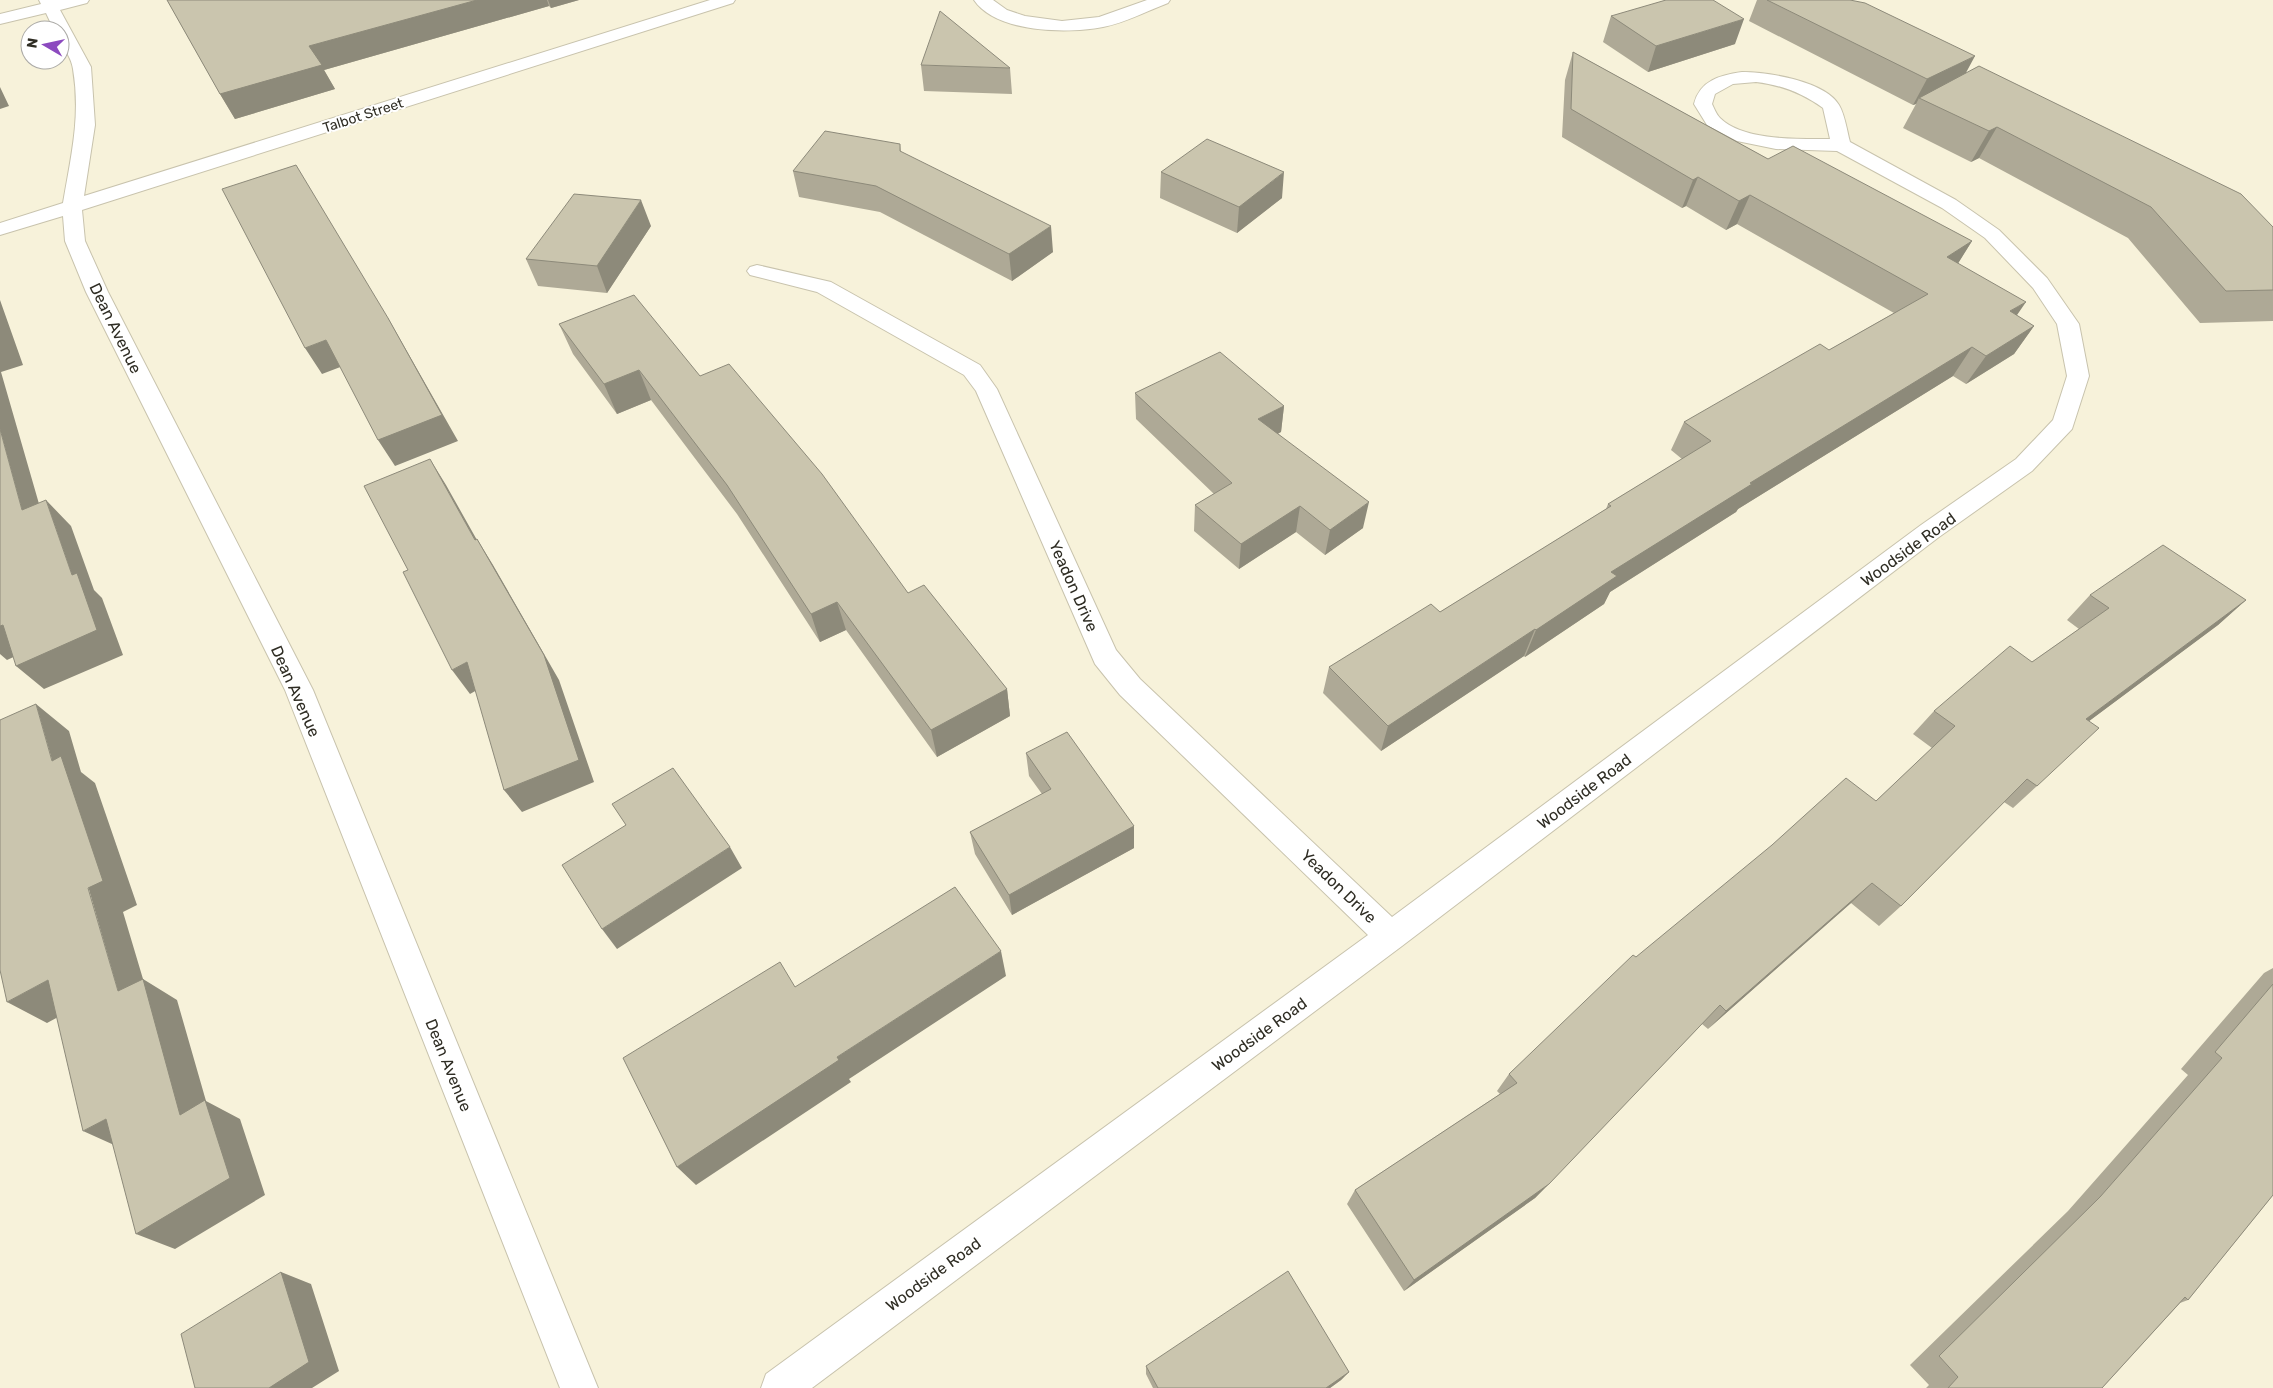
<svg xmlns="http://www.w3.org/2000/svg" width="2273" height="1388" font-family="Rubik,sans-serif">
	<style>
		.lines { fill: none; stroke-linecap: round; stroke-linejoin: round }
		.street-casing { stroke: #c8c3ad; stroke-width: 2 }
		.street { fill: #fff; fill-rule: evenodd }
		.wall { fill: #aea996 }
		.shaded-wall { fill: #8d8a7a }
		.building { fill: #cac5ae; stroke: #8d8a7a }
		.labels { text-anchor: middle; stroke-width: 4; stroke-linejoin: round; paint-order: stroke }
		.far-street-label { font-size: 14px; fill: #2f2d24; stroke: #fff }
		.street-label { font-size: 16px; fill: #2f2d24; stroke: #fff }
	</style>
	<rect width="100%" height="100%" fill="#f7f2da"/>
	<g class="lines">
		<!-- street casing -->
		<g class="street-casing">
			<path id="street" d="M39,0h50l-2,3 -27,7 31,57 4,58 -11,71 626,-196h25l-2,3 -651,207 3,31 23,51 205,398 285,698h-38l-275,-698 -199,-398 -21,-51 -2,-25 -63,19v-12l63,-20c8,-47 18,-86 10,-134 -2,-15 -13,-21 -13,-39h-6l-8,-17 -46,11v-10l41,-10z
				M974,0h19l14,10 18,6 37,5 37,-4 48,-17h23l-2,3c-21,8 -43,20 -65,24 -35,7 -107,6 -129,-27z
				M1742,72c26,0 83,9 97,33 6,10 8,26 11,37l106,58 43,30 48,48 32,46 10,52 -17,53 -40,42 -93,66 -537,409 -590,442h-51l5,-14 602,-439 -248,-240 -25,-31 -119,-273 -12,-16 -147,-83 -67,-17 -3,-4 3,-4 7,-2 74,17 149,83 17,24 119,261 24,29 252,238 529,-392 95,-66 37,-39 14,-44 -10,-52 -24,-36 -48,-50 -43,-30 -105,-57 -61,-2 -39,-8 -30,-16 -13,-21c6,-24 27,-29 48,-32zM1756,82c26,3 46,11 67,26l7,31c-31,0 -87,2 -110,-21 -4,-4 -6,-10 -8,-14l3,-10 18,-10z"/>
		</g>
		<!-- street -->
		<use href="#street" class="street"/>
	</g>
	<!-- wall -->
	<path class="wall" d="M167,0h412l-28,8 -2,-2 -225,64 11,19 -100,30 -15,-25z
		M1757,0h93l116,73 307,154v94l-73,2 -72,-85 -149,-80 -8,4 -68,-34 13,-24 -3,1 -164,-84z
		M1611,16l124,28 -87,28 -45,-30z
		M1573,52l195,107 204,82 -14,22 58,52 18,11 -20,28 -48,30 -13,-8 -215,133 -2,3 -126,80 -6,12 -79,53 -1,-1 -143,95 -58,-58 6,-26 111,-55 166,-103 2,-5 74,-45 -11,-9 13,-28 145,-72 65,-37 -157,-89 -11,6 -40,-24 -4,2 -120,-71 3,-57z
		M921,65l89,3 2,26 -88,-3z
		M900,144l1,8 152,100 -41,29 -132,-69 -81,-15 -6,-26z
		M1161,172l121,26 -45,35 -77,-35z
		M651,226l-44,67 -69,-7 -12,-27z
		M559,324l141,52 208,217 99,96 3,27 -73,41 -91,-127 -26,12 -83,-128 -86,-114 -34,14 -44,-60z
		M1135,393l149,13 -3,26 -3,1 85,95 -38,27 -29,-23 -57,37 -45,-38 1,-26 19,-11 -78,-75z
		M2090,595l156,5 -28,25 -129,96 -52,65 -24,22 -9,-6 -103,104 -22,20 -28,-23 -143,126 -6,-5 -167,174 -131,93 -57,-87 8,-14 145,-96 -3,-3 12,-17 127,-117 240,-156 56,-53 -19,-14 21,-23 98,-49 47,-33 -12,-9z
		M1026,753l108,73v22l-122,67 -37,-61 -5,-22 72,-38 -13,-18z
		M2273,968v227l-85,105 -8,3 -78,85h-176l3,-3 -19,-20 158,-154 120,-136 -7,-6 83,-96z
		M1146,1366l203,6 -8,8 -11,8h-177l-7,-14z"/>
	<!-- shaded-wall -->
	<path class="shaded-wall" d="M477,0h70l2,6 -225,64 11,19 -100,30 -15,-25 89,-48z
		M548,0h31l-28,8z
		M1744,19l-9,25 -87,28 8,-26z
		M1975,56l-14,26 -42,16 -3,6 -3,1 14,-26z
		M0,87l9,19 -9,3z
		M1997,127l-18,31 -8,4 18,-31z
		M1284,172l-2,26 -45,35 2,-26z
		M1698,177l-12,29 -4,2 11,-28z
		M1750,195l-13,29 -11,6 13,-29z
		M641,200l10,26 -44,67 -10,-27z
		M1051,226l2,26 -41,29 -3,-27z
		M1972,241l-18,29 -7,-13z
		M0,300l23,65 -22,7 47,163 -26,-25 -22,-81z
		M2026,302l-20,29 4,-20z
		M388,318l70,123 -63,25 -17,-26z
		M2034,326l-20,28 -48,30 20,-28z
		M326,340l17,26 -21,8 -17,-26z
		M1972,347l-19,29 -215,133 -2,3 -126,80 -6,12 -79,53 11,-27 75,-58 139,-89z
		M639,370l12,30 -34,14 -13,-30z
		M1284,406l-3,26 -25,13 2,-26z
		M430,459l16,26 45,80 -16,-25z
		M46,500l25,26 23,64 8,8 21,57 -79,34 -28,-23 56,-91z
		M1369,502l-6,26 -38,27 5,-25z
		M1300,506l-4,26 -57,37 2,-25z
		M477,539l16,26 66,115 35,102 -72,30 -18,-22z
		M2246,600l-28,25 -157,117 25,-23z
		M837,602l9,28 -26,12 -9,-28z
		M3,625l28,24 -24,11 -7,-6v-28z
		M1535,629l-11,27 -143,95 7,-25z
		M467,662l17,24 -14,8 -18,-24z
		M1007,689l3,27 -73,41 -6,-27z
		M36,704l33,27 12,41 14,11 42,122 -14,7 20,67 34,21 29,101 34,18 25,76 -90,54 -39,-15 44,-119 -62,-124z
		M1134,826v22l-122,67 -3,-20z
		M730,847l12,21 -125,81 -15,-20z
		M1872,883l-21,20 -143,126 18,-18z
		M1001,951l5,25 -157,103 2,3 -155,103 -19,-18 160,-110z
		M48,980l38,22 -39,21 -40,-21z
		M106,1119l17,30 -40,-18z
		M1549,1184l-14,14 -131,93 10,-11z
		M281,1272l30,12 28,87 -27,17h-43z
		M1349,1372l-8,8 -11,8h-4z"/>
	<!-- building -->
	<path class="building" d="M167,0h310l-168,46 13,19 -102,29z
		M1666,0h47l31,19 -88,27 -45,-30z
		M1767,0h83l15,3 110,53 -48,23z
		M940,11l70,57 -89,-3z
		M1573,52l195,107 25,-13 179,95 -25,16 79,45 -16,9 24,15 -48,30 -14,-9 -222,136 2,1 -141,88 6,4 -81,54 -1,-1 -147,97 -59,-59 102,-63 9,8 171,-106 -3,-2 103,-63 -27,-19 136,-78 9,6 99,-56 -178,-99 -11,6 -41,-24 -5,3 -122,-71z
		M1979,66l262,128 32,33v63l-47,1 -75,-84 -154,-80 -8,4 -70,-33z
		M825,131l75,13v7l151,75 -42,28 -133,-68 -83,-15z
		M1207,139l77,33 -45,35 -78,-35z
		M296,165l92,153 54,97 -64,25 -52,-100 -21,8 -83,-159z
		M574,194l67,6 -44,66 -71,-7z
		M634,295l66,81 29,-12 93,110 86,119 16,-8 83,104 -76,41 -94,-128 -26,12 -84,-129 -88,-115 -35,14 -45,-60z
		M1220,352l64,54 -26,13 111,83 -39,28 -30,-24 -59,38 -46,-39 37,-22 -97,-90z
		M0,429l22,81 24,-10 26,75 5,-2 20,57 -81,36 -13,-41 -3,1z
		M430,459l45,81 2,-1 67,116 35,105 -75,30 -37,-128 -15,8 -49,-98 5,-2 -44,-84z
		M2163,545l83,55 -160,119 13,9 -62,58 -10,-7 -126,127 -29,-23 -146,128 -6,-6 -171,179 -135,96 -59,-90 162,-107 -8,-9 124,-119 3,2 136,-112 74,-67 30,23 79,-75 -21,-15 76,-65 22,16 77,-54 -19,-13z
		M36,704l16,57 9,-5 42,125 -15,7 30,103 25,-12 37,136 25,-15 25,78 -94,56 -30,-115 -23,12 -35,-151 -41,22 -7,-32v-250z
		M1067,732l67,94 -125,69 -39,-63 81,-43 -25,-36z
		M673,768l57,79 -128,82 -40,-64 64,-40 -14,-21z
		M955,887l46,64 -164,106 2,3 -162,107 -54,-109 157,-96 15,25z
		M2273,984v211l-85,105 -3,-3 -83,91h-154l10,-11 -19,-21 161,-159 122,-139 -7,-6z
		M1288,1271l61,101 -23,16h-168l-12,-22z
		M281,1272l28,90 -40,26h-74l-14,-54z"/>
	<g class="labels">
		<!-- far-street labels -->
		<g class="far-street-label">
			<text transform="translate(363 115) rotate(-18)" y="5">Talbot Street</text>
		</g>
		<!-- street labels -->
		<g class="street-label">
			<text transform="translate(116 328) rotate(64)" y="6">Dean Avenue</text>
			<text transform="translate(1908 549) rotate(-36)" y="6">Woodside Road</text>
			<text transform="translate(1074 586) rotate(66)" y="6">Yeadon Drive</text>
			<text transform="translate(296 691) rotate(66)" y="6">Dean Avenue</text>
			<text transform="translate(1584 791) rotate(-37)" y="6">Woodside Road</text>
			<text transform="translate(1339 886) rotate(44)" y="6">Yeadon Drive</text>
			<text transform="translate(1259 1034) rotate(-36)" y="6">Woodside Road</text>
			<text transform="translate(449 1065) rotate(68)" y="6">Dean Avenue</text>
			<text transform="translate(933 1274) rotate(-36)" y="6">Woodside Road</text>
		</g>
	</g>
	<!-- north arrow -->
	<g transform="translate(45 45) rotate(279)"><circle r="24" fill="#ffffff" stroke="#acaba7"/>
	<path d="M0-4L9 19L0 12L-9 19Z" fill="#8c4abf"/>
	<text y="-8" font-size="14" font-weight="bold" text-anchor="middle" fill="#2f2d24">N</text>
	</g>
</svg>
